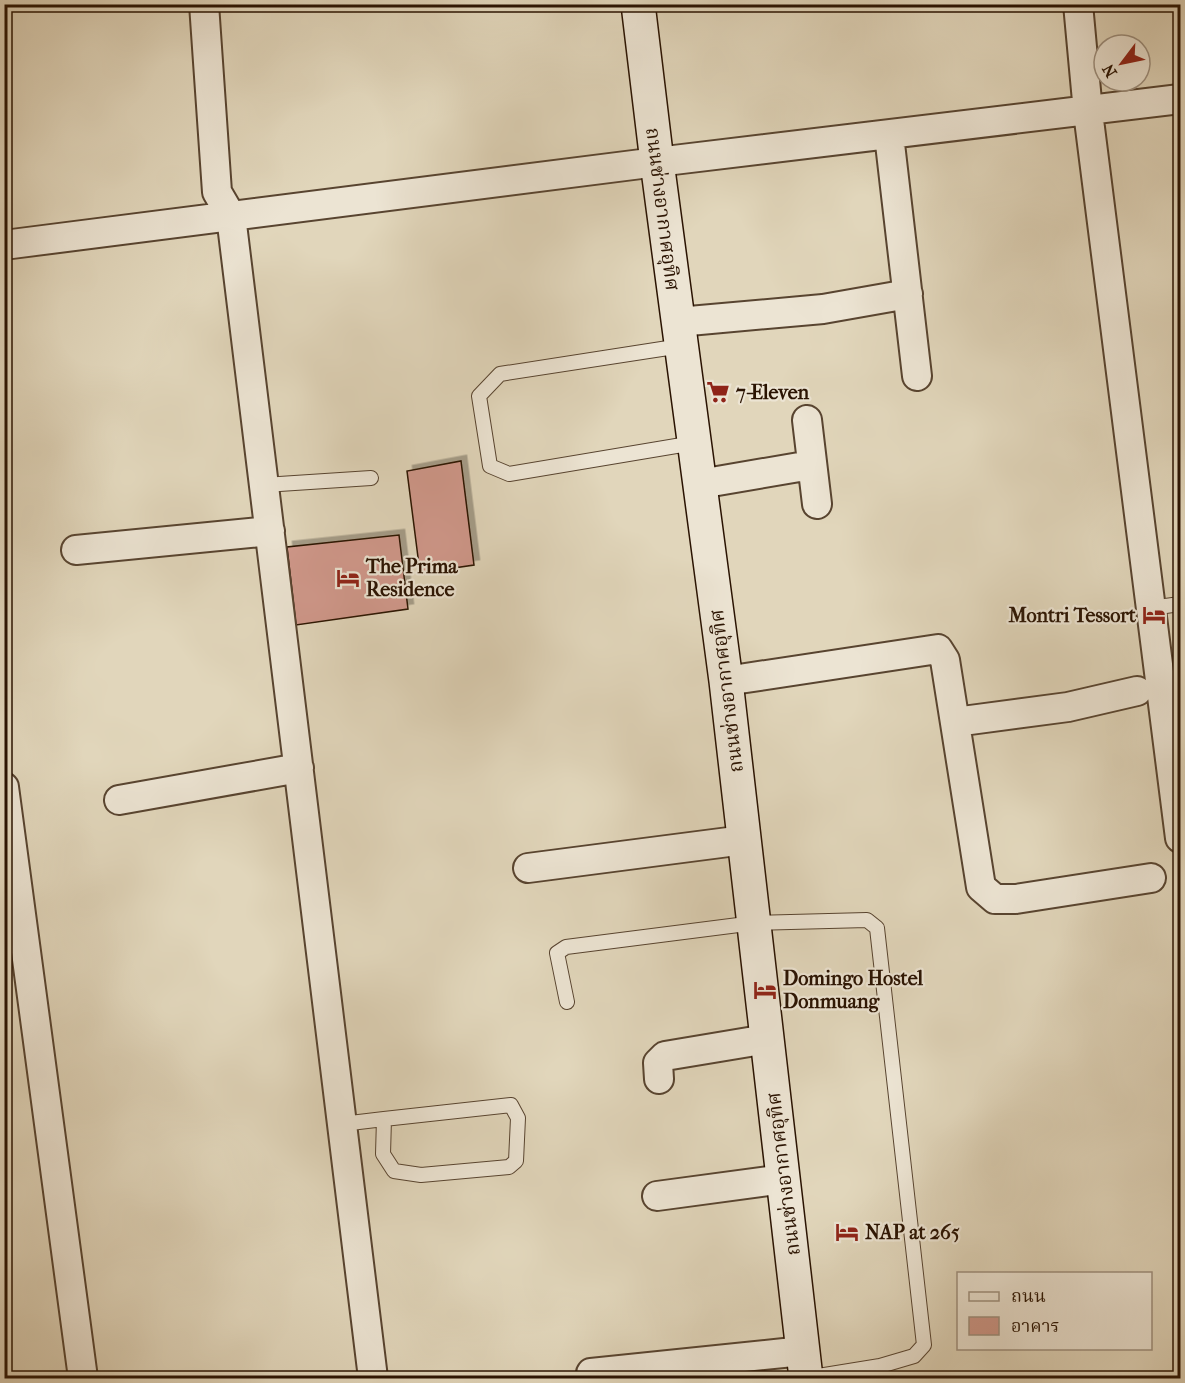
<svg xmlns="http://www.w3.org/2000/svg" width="1185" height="1383" font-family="'IM FELL French Canon','Noto Serif Thai',serif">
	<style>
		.building { fill: #d0988b; stroke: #2a1302; stroke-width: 1.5; filter: url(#shadow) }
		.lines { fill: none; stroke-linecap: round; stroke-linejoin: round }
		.lane-casing { stroke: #584430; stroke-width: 16 }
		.street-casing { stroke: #584430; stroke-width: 32 }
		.secondary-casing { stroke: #2a1302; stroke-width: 36 }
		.lane { stroke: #ece4d3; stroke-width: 14 }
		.street { stroke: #ece4d3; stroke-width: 28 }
		.secondary { stroke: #ece4d3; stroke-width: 33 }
		.labels { text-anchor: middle; stroke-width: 4.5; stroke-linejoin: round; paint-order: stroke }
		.street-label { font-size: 20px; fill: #2a1302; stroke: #ece4d3 }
		.poi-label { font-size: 20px; font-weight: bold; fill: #2a1302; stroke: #ece4d3; text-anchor: start }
	</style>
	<defs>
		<filter id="shadow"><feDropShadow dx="5.5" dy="-5.5" stdDeviation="0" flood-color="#0004"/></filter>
	</defs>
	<rect width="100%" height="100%" fill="#e1d6bb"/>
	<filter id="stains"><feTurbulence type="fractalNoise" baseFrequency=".00333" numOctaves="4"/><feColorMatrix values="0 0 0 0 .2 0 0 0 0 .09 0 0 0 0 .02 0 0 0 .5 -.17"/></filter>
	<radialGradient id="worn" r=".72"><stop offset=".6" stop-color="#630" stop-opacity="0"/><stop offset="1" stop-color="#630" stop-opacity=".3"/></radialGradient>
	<!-- building -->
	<path class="building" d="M461,461l13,104 -54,8 -13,-102z
		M399,535l9,74 -112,16 -9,-78z"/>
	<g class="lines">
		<!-- lane casing -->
		<g class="lane-casing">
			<path id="lane" d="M681,346l-181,28 -21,22 11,70 19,8 185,-31
				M264,485l107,-7
				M1151,608l29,-4
				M567,1002l-10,-49 9,-6 188,-24 113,-3 10,8 47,417 -10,11 -34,10 -74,12
				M511,1105l7,13 -2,43 -7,6 -88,8 -27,-4 -11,-17 1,-35z
				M342,1124l42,-5"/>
		</g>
		<!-- street casing -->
		<g class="street-casing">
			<path id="street" d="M204,4l13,188 14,24 142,1162
				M1078,4l10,108 92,726
				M889,135l28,241
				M4,245l653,-83 523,-63
				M678,322l145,-13 85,-15
				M807,420l10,84
				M700,484l111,-19
				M76,550l194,-19
				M726,681l212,-32 7,11 36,227 14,12h21l135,-21
				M955,722l113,-15 69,-16
				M4,787l79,591
				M119,800l180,-32
				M528,868l216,-28
				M659,1079l-1,-16 7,-7 102,-17
				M657,1196l127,-17
				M591,1373l212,-22"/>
		</g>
		<!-- secondary casing -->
		<g class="secondary-casing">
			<path id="secondary" d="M638,4l19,158 69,519 80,697"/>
		</g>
		<!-- lane -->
		<use href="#lane" class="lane"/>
		<!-- street -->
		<use href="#street" class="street"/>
		<!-- secondary -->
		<use href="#secondary" class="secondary"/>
	</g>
	<!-- icons -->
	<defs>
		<g id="supermarket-bare" transform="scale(1.8)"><path d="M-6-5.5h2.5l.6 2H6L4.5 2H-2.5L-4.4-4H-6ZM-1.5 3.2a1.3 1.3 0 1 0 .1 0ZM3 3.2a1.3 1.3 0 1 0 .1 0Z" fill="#8f2418" stroke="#ece4d3" stroke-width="2.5" paint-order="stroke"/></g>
		<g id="hotel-bare" transform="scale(1.8)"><path d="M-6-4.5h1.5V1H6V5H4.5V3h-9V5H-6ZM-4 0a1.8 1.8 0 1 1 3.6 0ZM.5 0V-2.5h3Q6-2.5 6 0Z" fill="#8f2418" stroke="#ece4d3" stroke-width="2.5" paint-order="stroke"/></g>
	</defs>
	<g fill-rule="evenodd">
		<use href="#supermarket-bare" x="718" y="392"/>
		<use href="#hotel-bare" x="348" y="578"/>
		<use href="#hotel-bare" x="1154" y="615"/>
		<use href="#hotel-bare" x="765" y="990"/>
		<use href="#hotel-bare" x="847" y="1232"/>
	</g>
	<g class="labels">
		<!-- street labels -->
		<g class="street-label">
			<text transform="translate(663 209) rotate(83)" y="7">ถนนช่างอากาศอุทิศ</text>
			<text transform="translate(726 691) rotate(-97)" y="7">ถนนช่างอากาศอุทิศ</text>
			<text transform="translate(783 1174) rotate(-97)" y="7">ถนนช่างอากาศอุทิศ</text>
		</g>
		<!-- poi labels -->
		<g class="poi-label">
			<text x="736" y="399">7-Eleven</text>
			<text x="366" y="573">The Prima<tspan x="366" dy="23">Residence</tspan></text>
			<text x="1136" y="622" text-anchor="end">Montri Tessort</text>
			<text x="783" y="985">Domingo Hostel<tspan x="783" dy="23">Donmuang</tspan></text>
			<text x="865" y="1239">NAP at 265</text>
		</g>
	</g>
	<!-- margin -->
	<rect width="1185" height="1383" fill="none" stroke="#e1d6bb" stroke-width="24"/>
	<rect x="6" y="6" width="1173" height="1371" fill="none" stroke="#2a1302" stroke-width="3"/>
	<rect x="12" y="12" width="1161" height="1359" fill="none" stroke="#2a1302" stroke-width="1.5"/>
	<!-- legend -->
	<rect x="957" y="1272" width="195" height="78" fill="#ece4d3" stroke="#9e907f" stroke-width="1.5"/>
	<rect x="969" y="1292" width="30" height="9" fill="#ece4d3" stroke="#9e907f" stroke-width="1.5"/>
	<text x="1011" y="1302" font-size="18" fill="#2a1302">ถนน</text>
	<rect x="969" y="1317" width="30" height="18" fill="#d0988b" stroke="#9e907f" stroke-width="1.5"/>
	<text x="1011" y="1332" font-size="18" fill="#2a1302">อาคาร</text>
	<!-- north arrow -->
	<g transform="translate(1122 63) rotate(238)"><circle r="28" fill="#ece4d3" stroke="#9e907f" stroke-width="1.5"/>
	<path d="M0-4.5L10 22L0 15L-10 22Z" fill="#8f2418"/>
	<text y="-9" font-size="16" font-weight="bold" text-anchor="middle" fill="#2a1302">N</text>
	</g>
	<rect width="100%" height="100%" filter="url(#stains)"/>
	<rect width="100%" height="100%" fill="url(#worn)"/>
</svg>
